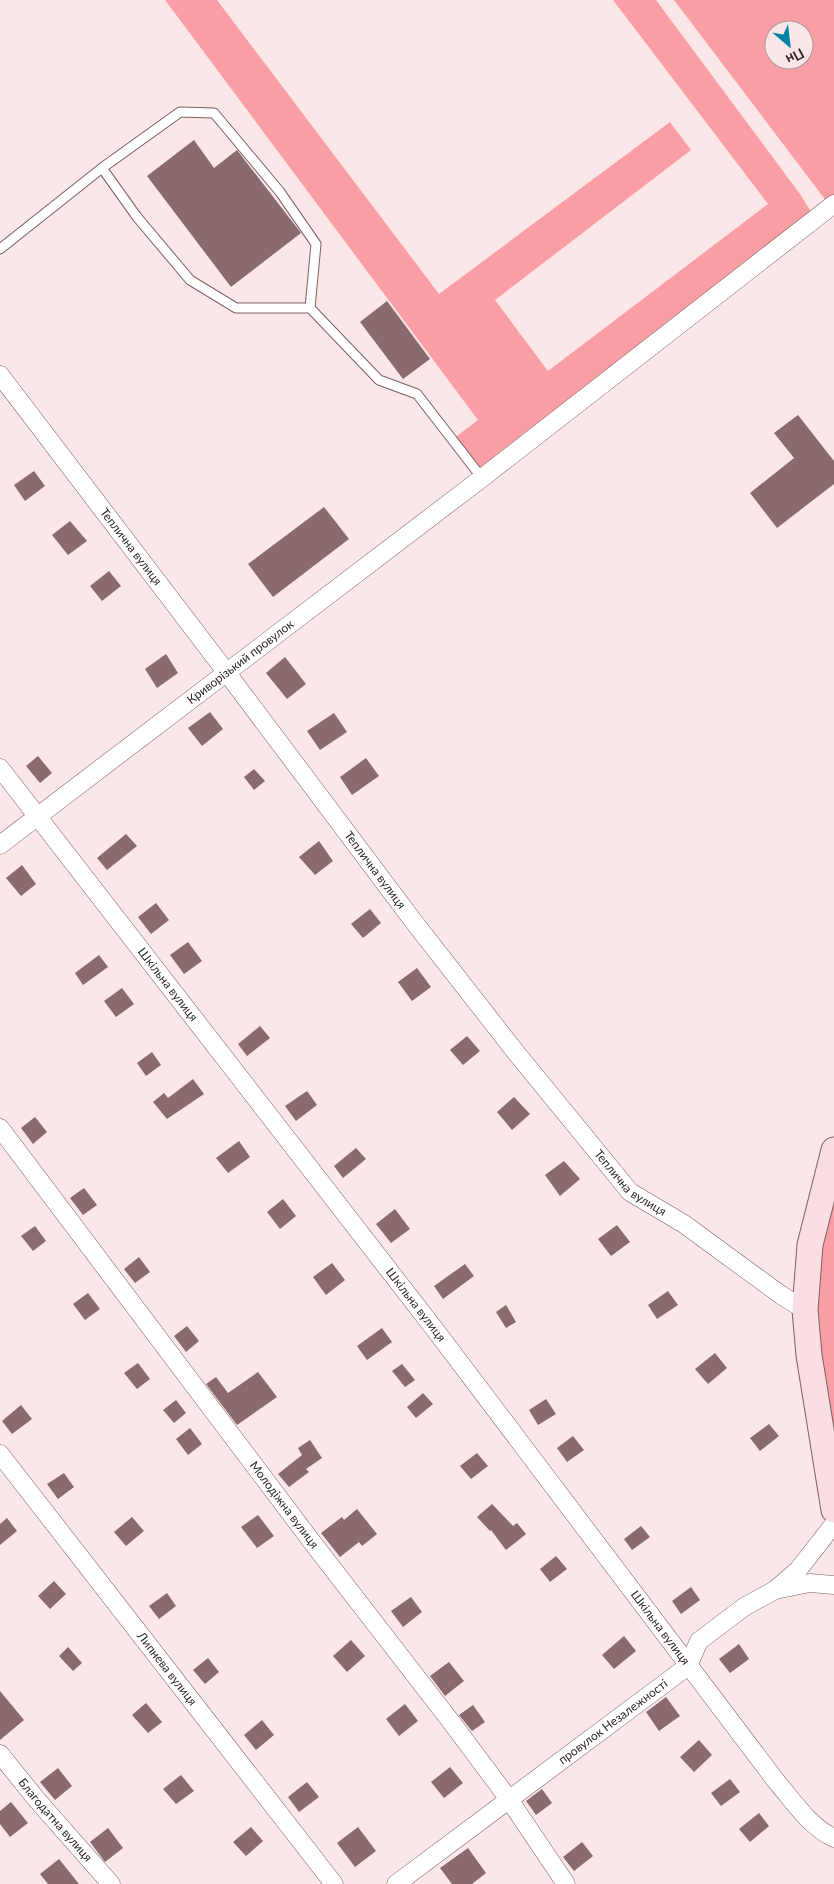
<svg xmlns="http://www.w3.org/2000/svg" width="834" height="1884" font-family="Lato,sans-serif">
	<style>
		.green { fill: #fa9ea6; fill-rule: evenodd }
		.building { fill: #896b6d }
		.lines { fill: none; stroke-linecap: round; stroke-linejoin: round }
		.lane-casing { stroke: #7d5f61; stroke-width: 11 }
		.street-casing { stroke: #7d5f61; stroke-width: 19 }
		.secondary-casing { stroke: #7d5f61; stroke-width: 27 }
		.lane { stroke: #fff; stroke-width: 9 }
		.street { stroke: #fff; stroke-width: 18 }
		.secondary { stroke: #f9dfe1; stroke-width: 25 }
		.labels { text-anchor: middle; stroke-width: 4.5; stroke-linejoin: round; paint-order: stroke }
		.street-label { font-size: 12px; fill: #332627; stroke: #fce7e8 }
	</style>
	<rect width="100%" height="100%" fill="#fce7e8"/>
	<!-- green -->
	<path class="green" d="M165,0h52l222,294 231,-172 21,28 -196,150 53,71 220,-167 -155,-204h43l144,194 15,24 -333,260 -29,-39 25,-19z
		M674,0h160v204l-4,2zM774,30h30v30h-30z
		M834,1150v360l-24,-265z"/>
	<!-- building -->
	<path class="building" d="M194,140l20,28 23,-18 64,83 -70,54 -84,-111z
		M387,301l43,58 -27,20 -43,-57z
		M798,415l36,46v23l-57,44 -27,-35 44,-35 -20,-25z
		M34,471l11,15 -20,15 -11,-16z
		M324,507l25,32 -76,58 -25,-33z
		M70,521l17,20 -19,14 -16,-20z
		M109,571l12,15 -19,15 -12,-15z
		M166,654l12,19 -21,15 -12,-19z
		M285,657l21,27 -19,15 -21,-26z
		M210,712l13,17 -21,17 -14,-18z
		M334,713l13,19 -27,18 -13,-19z
		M38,756l14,17 -12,10 -14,-17z
		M366,758l13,18 -27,19 -12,-18z
		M254,769l11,12 -11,9 -10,-13z
		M126,834l11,12 -30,24 -10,-12z
		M319,841l14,20 -18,14 -16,-18z
		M22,865l14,19 -15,12 -15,-18z
		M156,903l13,17 -18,14 -13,-17z
		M370,909l11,14 -18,15 -12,-14z
		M188,942l14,19 -18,13 -14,-19z
		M99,955l9,12 -25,18 -8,-12z
		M417,968l14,19 -19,14 -14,-19z
		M122,988l12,16 -18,13 -12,-16z
		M260,1026l10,12 -23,18 -9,-12z
		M467,1036l13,15 -17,14 -13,-15z
		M152,1052l9,13 -15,11 -9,-13z
		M193,1079l11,15 -37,25 -14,-17 11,-9 4,5z
		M307,1091l10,14 -21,16 -11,-15z
		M514,1097l16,17 -18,16 -15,-18z
		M35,1117l12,15 -14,12 -12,-16z
		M239,1141l11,16 -22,16 -12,-15z
		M356,1148l10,11 -23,19 -9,-12z
		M564,1161l16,18 -20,17 -15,-21z
		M84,1188l13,17 -14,10 -13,-17z
		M283,1199l13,17 -16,13 -13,-17z
		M395,1209l15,20 -19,14 -15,-19z
		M617,1225l13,17 -19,14 -13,-17z
		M35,1226l11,15 -13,10 -12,-15z
		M139,1257l11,15 -15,11 -11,-14z
		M332,1263l13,17 -19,15 -13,-18z
		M465,1264l9,12 -31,23 -9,-13z
		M668,1291l10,14 -21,14 -9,-14z
		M88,1293l12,16 -15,11 -12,-16z
		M506,1305l10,17 -10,6 -10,-16z
		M187,1326l12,15 -13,11 -12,-16z
		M382,1328l10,14 -25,18 -10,-14z
		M715,1353l12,15 -19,16 -13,-15z
		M138,1363l12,16 -13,10 -13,-16z
		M402,1364l13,16 -10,7 -13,-16z
		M258,1372l19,25 -40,28 -31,-41 10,-7 12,16z
		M423,1393l10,11 -17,14 -9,-11z
		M546,1399l10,15 -18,11 -9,-15z
		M176,1400l10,13 -12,10 -11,-13z
		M21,1405l11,14 -20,15 -10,-13z
		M769,1424l10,12 -19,15 -10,-13z
		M190,1428l12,16 -14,11 -12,-16z
		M573,1436l11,14 -17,12 -10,-14z
		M310,1440l12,18 -16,11 3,3 -20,15 -11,-13 24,-19 -4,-7z
		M477,1453l11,13 -17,13 -11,-13z
		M64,1473l10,14 -16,12 -11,-15z
		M492,1504l21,22 4,-3 9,11 -20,16 -15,-20 -1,1 -13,-14z
		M357,1509l20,25 -15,12 -3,-4 -19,15 -19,-24 21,-16 2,3z
		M258,1515l16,21 -17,12 -16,-21z
		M132,1517l12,14 -18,15 -12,-14z
		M7,1518l10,13 -17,14v-21z
		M641,1526l9,11 -18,13 -8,-11z
		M556,1556l11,13 -17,13 -10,-13z
		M54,1581l12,13 -16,15 -12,-13z
		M691,1587l9,13 -19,14 -9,-13z
		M167,1593l9,13 -17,13 -10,-13z
		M411,1597l11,15 -19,15 -12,-16z
		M624,1636l12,15 -22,18 -12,-14z
		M351,1640l14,16 -18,16 -14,-16z
		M739,1644l10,15 -19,14 -11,-14z
		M68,1647l14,16 -9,8 -14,-15z
		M208,1658l11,14 -14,12 -12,-14z
		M449,1662l15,19 -19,15 -15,-20z
		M0,1691l24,29 -24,20z
		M666,1697l14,19 -21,15 -13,-19z
		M146,1703l16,19 -14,11 -16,-18z
		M405,1704l13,17 -19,15 -13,-17z
		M473,1705l12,17 -13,9 -13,-16z
		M262,1720l12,15 -18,15 -12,-15z
		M699,1740l13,15 -18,17 -14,-15z
		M450,1767l13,16 -19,15 -13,-16z
		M58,1768l14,18 -17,14 -15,-18z
		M181,1775l13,16 -18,13 -13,-15z
		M730,1779l10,13 -19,14 -10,-13z
		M307,1782l12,15 -20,15 -11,-15z
		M542,1789l10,14 -16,12 -10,-14z
		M11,1802l17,21 -18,14 -10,-13v-13z
		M759,1813l10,13 -19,16 -11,-13z
		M251,1827l12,14 -17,15 -13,-14z
		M358,1827l18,24 -21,16 -18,-24z
		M108,1828l15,20 -18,14 -15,-20z
		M582,1842l11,14 -19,15 -11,-14z
		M468,1848l18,25 -14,11h-20l-12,-16z
		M59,1859l20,25h-31l-8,-10z"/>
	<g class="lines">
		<!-- lane casing -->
		<g class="lane-casing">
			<path id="lane" d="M102,168l35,49 53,63 46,28h74
				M0,249l102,-81 78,-56 34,1 66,79 36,52 -6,64 69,72 38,14 65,84"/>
		</g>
		<!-- street casing -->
		<g class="street-casing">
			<g id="street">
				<path id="s1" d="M0,375l227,298 187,249 100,128 116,142 54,32 97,71 24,15"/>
				<path id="s2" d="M0,768l436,563 340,450c18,21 33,45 58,57"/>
				<path id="s3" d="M0,845l482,-367 352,-274"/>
				<path id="s4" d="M0,1128l312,414 140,181 56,75 58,86"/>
				<path id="s5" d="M0,1454l334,430"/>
				<path d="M775,1590l35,-7 24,2"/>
				<path id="s6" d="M0,1754l37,46 74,84"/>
				<path id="s7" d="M396,1884l292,-218 11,-25 45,-34 31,-17 23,-20 36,-46"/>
			</g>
		</g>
		<!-- secondary casing -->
		<g class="secondary-casing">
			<path id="secondary" d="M834,1150l-24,95 -5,65 4,45 25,155"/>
		</g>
		<!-- lane -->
		<use href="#lane" class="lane"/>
		<!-- street -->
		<use href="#street" class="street"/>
		<!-- secondary -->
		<use href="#secondary" class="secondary"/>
	</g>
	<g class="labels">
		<!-- street labels -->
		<g class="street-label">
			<text dy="4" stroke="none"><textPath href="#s1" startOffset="216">Теплична вулиця</textPath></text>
			<text dy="4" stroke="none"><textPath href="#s3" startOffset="302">Криворізький провулок</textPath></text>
			<text dy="4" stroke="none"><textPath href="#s1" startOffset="621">Теплична вулиця</textPath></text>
			<text dy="4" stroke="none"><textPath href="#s2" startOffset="274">Шкільна вулиця</textPath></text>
			<text dy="4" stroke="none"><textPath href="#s1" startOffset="1026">Теплична вулиця</textPath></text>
			<text dy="4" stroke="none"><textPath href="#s2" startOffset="679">Шкільна вулиця</textPath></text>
			<text dy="4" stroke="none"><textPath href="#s4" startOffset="472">Молодіжна вулиця</textPath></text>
			<text dy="4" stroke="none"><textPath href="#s2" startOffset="1084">Шкільна вулиця</textPath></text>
			<text dy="4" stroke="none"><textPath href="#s5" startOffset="272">Липнева вулиця</textPath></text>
			<text dy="4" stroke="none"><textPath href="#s7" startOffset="271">провулок Незалежності</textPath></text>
			<text dy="4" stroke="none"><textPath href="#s6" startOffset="86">Благодатна вулиця</textPath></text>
		</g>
	</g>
	<!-- north arrow -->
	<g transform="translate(789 45) rotate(152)"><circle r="24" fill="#fce7e8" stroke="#ac9a9b"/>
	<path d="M0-4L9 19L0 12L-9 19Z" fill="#0085a7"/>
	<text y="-8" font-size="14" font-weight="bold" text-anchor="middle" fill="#332627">Пн</text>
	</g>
</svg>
